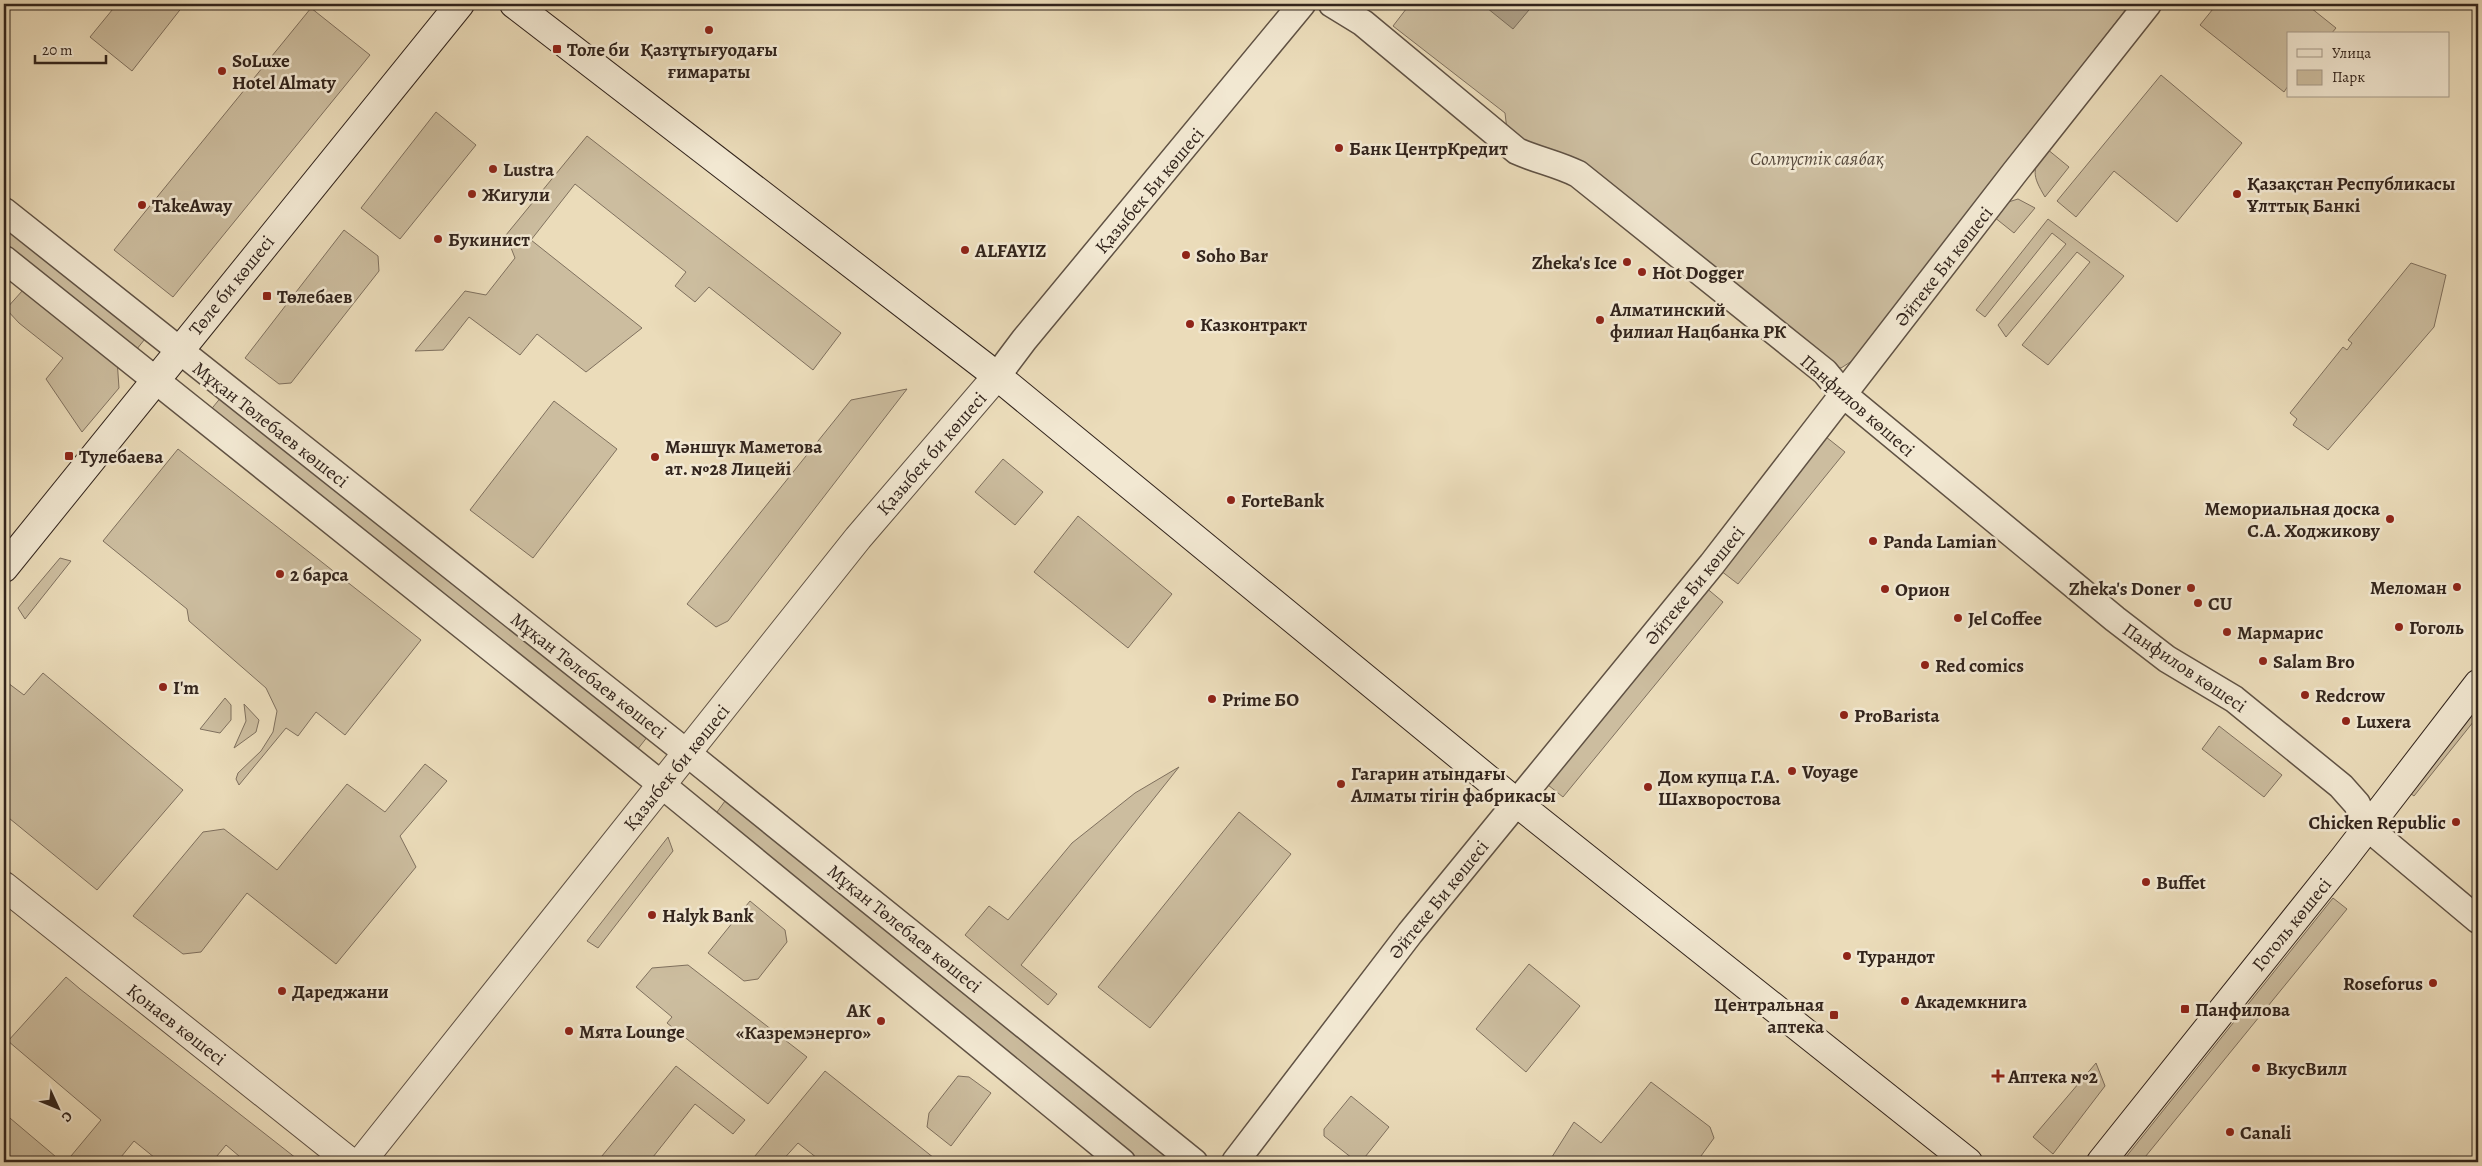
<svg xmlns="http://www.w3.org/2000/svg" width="2482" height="1166" font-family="Alegreya,serif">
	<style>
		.green { fill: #ccbd9f; stroke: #7f705e }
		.water { fill: #ac9d84; stroke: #7b6d5a }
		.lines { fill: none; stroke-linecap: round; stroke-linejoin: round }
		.minor-casing { stroke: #605244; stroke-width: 29 }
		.tertiary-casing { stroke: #605244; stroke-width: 30 }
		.secondary-casing { stroke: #32241c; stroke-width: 30 }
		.minor { stroke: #f2e8d2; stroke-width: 26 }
		.tertiary { stroke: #f2e8d2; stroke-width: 28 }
		.secondary { stroke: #f2e8d2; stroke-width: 28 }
		.poi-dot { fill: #8f2418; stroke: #f2e8d2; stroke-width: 2 }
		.labels { text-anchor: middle; stroke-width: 5; stroke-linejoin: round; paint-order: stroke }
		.poi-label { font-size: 19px; font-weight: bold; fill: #32241c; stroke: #f2e8d2; text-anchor: start }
		.park-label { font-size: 19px; font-style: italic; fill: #584a3d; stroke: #f2e8d2 }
		.street-label { font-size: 19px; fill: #32241c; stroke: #f2e8d2 }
	</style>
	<rect width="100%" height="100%" fill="#ebdcba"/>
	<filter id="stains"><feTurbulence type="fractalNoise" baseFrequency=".004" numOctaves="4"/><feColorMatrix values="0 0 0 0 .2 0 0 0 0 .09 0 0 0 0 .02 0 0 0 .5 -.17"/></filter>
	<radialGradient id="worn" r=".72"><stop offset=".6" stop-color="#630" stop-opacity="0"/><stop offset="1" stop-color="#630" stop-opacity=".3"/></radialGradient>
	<!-- green -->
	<path class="green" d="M117,4h64l2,2 -51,65 -42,-34z
		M1410,4h720l-278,357 -11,7 -15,-5 -277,-209 -42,-24 -2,-17 -112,-87z
		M2217,4h89l30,24 -5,6h-43v52l-4,6 -84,-67z
		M311,8l59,47 -197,242 -59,-47z
		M2161,75l81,68 -65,79 -63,-51 -38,46 -19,-16z
		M436,112l40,33 -76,94 -39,-31z
		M587,136l254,197 -28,37 -104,-83 -14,15 -20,-16 11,-14 -111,-88 -44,56 111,88 -56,44 -49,-38 -17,21 -51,-38 -26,33 -28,1 50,-60 21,4 29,-37 -9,-23z
		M2047,149l22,18 -24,30c-13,-22 -14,-28 2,-48z
		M2018,199l17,9 -21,25 -20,-16 11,-14z
		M4,211l148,119 -23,29h-12l2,29 -37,44 -36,-53 17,-21 -44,-35 -13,-14 25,-28 -27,-22z
		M2048,219l76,57 -76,89 -26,-20 68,-83 -13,-10 -71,85 -8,-12 68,-81 -14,-11 -67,84 -9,-7z
		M344,230l34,26 1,15 -88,112 -12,1 -34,-26z
		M2411,263l35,12 -12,52 -106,123 -35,-25 4,-6 -7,-6 53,-66 4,3 5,-7 -4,-3z
		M907,389l-179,232 -12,6 -29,-23 164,-204z
		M227,390l428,337 -25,32 -426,-341z
		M554,401l63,48 -84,109 -63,-48z
		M1816,429l29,23 -107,132 -26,-20z
		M178,449l243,191 -76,95 -29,-23 -18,24 -12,-8 -47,57 -3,-6 2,-6 23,-22 12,-19 4,-21 -11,-23 -77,-67 -2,-12 -84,-68z
		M1003,459l40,33 -28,33 -40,-33z
		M1078,516l94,78 -44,54 -94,-76z
		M60,558l11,3 -46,58 -7,-11z
		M1698,581l25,21 -160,195 -25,-20z
		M43,673l140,117 -86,100 -93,-76v-134l20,15z
		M225,698l6,7v15l-11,13 -20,-4z
		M2478,701v15l-64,80 -8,-6z
		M244,704l15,16 -3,12 -22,16 12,-27z
		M2219,726l63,49 -18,22 -62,-48z
		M425,764l22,17 -47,55 16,31 -80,97 -89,-71 -46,59 -18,2 -50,-38 70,-84 21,-3 53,41 70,-86 38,28z
		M1179,767l-158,198 36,29 -9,11 -83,-70 24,-29 19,14 64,-77 63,-50z
		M733,790l444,372h-55l-413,-339z
		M1239,812l52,42 -141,174 -52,-41z
		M668,837l5,14 -75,97 -11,-7z
		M2333,898l14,11 -206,253h-19z
		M750,901l35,29 2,12 -29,37 -14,2 -36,-28z
		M1529,964l51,42 -54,66 -50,-43z
		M688,965l119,92 -39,47 -101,-81 5,-6 -36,-30 16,-19z
		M66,977l14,12 221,173h-55l-20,-17 -14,17h-52l-26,-21 -17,21h-51l35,-42 -93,-79z
		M2096,1063l9,23 -52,68 -20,-17z
		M676,1066l69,54 -12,14 -38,-30 -46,58h-52z
		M825,1071l114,91h-117l-24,-19 -17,19h-31z
		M958,1076l11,1 22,16 -40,53 -24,-19 2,-14z
		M1651,1082l59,45 4,11 -13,18 7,6h-155l-3,-2 24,-38 27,21z
		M1351,1096l38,31 -28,35h-4l-33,-26v-7z
		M4,1113l58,49h-58z"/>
	<!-- water -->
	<path class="water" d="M1482,4h52l-21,25z"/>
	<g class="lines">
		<!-- minor casing -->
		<g class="minor-casing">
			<path id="minor" d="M1332,4l31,19 154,128c20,9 41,13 61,23l247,198 19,23 271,224 52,40 67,40 107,87 16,18 10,23 111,93
				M4,211l683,542 507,409
				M4,259l658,526 460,377
				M997,376l27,-36 278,-336
				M1235,1162l175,-229 302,-369 303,-392 133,-168"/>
		</g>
		<!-- tertiary casing -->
		<g class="tertiary-casing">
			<path id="tertiary" d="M4,886l346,276
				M361,1162l497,-624 139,-162"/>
		</g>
		<!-- secondary casing -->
		<g class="secondary-casing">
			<path id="secondary" d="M514,4l483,372 520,427 451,359
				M4,568l456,-564
				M2101,1162l243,-304 134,-174"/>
		</g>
		<!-- minor -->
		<use href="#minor" class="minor"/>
		<!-- tertiary -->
		<use href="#tertiary" class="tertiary"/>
		<!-- secondary -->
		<use href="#secondary" class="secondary"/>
	</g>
	<!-- markers -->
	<g class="poi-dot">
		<circle cx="709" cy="30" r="5"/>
		<rect x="552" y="44" width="10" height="10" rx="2.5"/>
		<circle cx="222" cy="71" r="5"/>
		<circle cx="1339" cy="148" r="5"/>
		<circle cx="493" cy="169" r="5"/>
		<circle cx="472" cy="194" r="5"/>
		<circle cx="2237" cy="194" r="5"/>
		<circle cx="142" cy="205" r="5"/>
		<circle cx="438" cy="239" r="5"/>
		<circle cx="965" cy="250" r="5"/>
		<circle cx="1186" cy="255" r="5"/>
		<circle cx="1627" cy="262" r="5"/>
		<circle cx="1642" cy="272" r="5"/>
		<rect x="262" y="291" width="10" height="10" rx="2.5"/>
		<circle cx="1600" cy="320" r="5"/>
		<circle cx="1190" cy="324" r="5"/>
		<rect x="64" y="451" width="10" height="10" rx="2.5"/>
		<circle cx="655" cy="457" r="5"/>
		<circle cx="1231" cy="500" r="5"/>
		<circle cx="2390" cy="519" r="5"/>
		<circle cx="1873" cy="541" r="5"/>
		<circle cx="280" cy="574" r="5"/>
		<circle cx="2457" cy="587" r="5"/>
		<circle cx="2191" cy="588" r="5"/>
		<circle cx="1885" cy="589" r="5"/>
		<circle cx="2198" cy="603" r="5"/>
		<circle cx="1958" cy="618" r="5"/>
		<circle cx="2399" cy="627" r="5"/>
		<circle cx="2227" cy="632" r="5"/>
		<circle cx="2263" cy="661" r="5"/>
		<circle cx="1925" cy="665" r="5"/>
		<circle cx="163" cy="687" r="5"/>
		<circle cx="2305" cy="695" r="5"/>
		<circle cx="1212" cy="699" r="5"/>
		<circle cx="1844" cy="715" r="5"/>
		<circle cx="2346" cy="721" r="5"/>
		<circle cx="1792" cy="771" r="5"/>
		<circle cx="1341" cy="784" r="5"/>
		<circle cx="1648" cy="787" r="5"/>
		<circle cx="2456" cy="822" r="5"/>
		<circle cx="2146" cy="882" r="5"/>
		<circle cx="652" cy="915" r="5"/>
		<circle cx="1847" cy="956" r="5"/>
		<circle cx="2433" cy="983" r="5"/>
		<circle cx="282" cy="991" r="5"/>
		<circle cx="1905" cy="1001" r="5"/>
		<rect x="2180" y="1004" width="10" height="10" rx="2.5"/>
		<rect x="1829" y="1010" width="10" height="10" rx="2.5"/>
		<circle cx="881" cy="1021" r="5"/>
		<circle cx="569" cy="1031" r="5"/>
		<circle cx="2256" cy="1068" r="5"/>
		<path d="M1995.5 1068.5h5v5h5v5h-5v5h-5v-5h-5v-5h5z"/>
		<circle cx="2230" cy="1132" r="5"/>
	</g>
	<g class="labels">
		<!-- poi labels -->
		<g class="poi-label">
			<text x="567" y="56">Толе би</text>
			<text x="709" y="56" text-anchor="middle">Қазтұтығуодағы<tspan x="709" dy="22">ғимараты</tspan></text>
			<text x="232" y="67">SoLuxe<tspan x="232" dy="22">Hotel Almaty</tspan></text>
			<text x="1349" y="155">Банк ЦентрКредит</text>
			<text x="503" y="176">Lustra</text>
			<text x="2247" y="190">Қазақстан Республикасы<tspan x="2247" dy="22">Ұлттық Банкі</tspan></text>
			<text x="482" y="201">Жигули</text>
			<text x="152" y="212">TakeAway</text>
			<text x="448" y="246">Букинист</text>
			<text x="975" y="257">ALFAYIZ</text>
			<text x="1196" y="262">Soho Bar</text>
			<text x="1617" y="269" text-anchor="end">Zheka's Ice</text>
			<text x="1652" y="279">Hot Dogger</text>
			<text x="277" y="303">Төлебаев</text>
			<text x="1610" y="316">Алматинский<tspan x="1610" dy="22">филиал Нацбанка РК</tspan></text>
			<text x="1200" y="331">Казконтракт</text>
			<text x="665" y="453">Мәншүк Маметова<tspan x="665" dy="22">ат. №28 Лицейі</tspan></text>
			<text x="79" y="463">Тулебаева</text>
			<text x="1241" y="507">ForteBank</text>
			<text x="2380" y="515" text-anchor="end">Мемориальная доска<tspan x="2380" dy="22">С.А. Ходжикову</tspan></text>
			<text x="1883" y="548">Panda Lamian</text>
			<text x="290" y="581">2 барса</text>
			<text x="2447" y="594" text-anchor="end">Меломан</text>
			<text x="2181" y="595" text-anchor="end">Zheka's Doner</text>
			<text x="1895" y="596">Орион</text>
			<text x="2208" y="610">CU</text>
			<text x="1968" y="625">Jel Coffee</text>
			<text x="2409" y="634">Гоголь</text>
			<text x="2237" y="639">Мармарис</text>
			<text x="2273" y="668">Salam Bro</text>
			<text x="1935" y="672">Red comics</text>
			<text x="173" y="694">I'm</text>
			<text x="2315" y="702">Redcrow</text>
			<text x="1222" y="706">Prime БО</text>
			<text x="1854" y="722">ProBarista</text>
			<text x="2356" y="728">Luxera</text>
			<text x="1802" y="778">Voyage</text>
			<text x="1351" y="780">Гагарин атындағы<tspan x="1351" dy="22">Алматы тігін фабрикасы</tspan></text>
			<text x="1658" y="783">Дом купца Г.А.<tspan x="1658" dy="22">Шахворостова</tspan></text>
			<text x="2446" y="829" text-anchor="end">Chicken Republic</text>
			<text x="2156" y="889">Buffet</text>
			<text x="662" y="922">Halyk Bank</text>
			<text x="1857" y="963">Турандот</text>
			<text x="2423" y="990" text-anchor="end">Roseforus</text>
			<text x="292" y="998">Дареджани</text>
			<text x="1915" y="1008">Академкнига</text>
			<text x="1824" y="1011" text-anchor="end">Центральная<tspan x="1824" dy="22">аптека</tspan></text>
			<text x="2195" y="1016">Панфилова</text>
			<text x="871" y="1017" text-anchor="end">АК<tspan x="871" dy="22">«Казремэнерго»</tspan></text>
			<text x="579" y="1038">Мята Lounge</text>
			<text x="2266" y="1075">ВкусВилл</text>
			<text x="2008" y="1083">Аптека №2</text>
			<text x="2240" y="1139">Canali</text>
		</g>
		<!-- park labels -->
		<g class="park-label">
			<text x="1817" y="165">Солтүстік саябақ</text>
		</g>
		<!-- street labels -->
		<g class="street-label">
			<text transform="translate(1149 190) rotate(-50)" y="7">Қазыбек Би көшесі</text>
			<text transform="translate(1943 266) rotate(-52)" y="7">Әйтеке Би көшесі</text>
			<text transform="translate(231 285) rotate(-51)" y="7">Төле би көшесі</text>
			<text transform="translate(1858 405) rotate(41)" y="7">Панфилов көшесі</text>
			<text transform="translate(271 424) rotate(38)" y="7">Мұқан Төлебаев көшесі</text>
			<text transform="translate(931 453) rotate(-49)" y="7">Қазыбек би көшесі</text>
			<text transform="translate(1694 585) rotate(-51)" y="7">Әйтеке Би көшесі</text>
			<text transform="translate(2185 667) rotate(34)" y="7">Панфилов көшесі</text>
			<text transform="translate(589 675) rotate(38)" y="7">Мұқан Төлебаев көшесі</text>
			<text transform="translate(676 767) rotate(-51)" y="7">Қазыбек би көшесі</text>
			<text transform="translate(1438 899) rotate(-51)" y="7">Әйтеке Би көшесі</text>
			<text transform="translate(2291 924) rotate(-51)" y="7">Гоголь көшесі</text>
			<text transform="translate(905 928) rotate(39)" y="7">Мұқан Төлебаев көшесі</text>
			<text transform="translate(177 1024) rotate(38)" y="7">Қонаев көшесі</text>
		</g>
	</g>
	<!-- margin -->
	<rect width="2482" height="1166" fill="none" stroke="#ebdcba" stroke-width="20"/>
	<rect x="5" y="5" width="2472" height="1156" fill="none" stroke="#32241c" stroke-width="2.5"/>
	<rect x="10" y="10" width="2462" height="1146" fill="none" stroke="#32241c"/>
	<!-- legend -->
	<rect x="2287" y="32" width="162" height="65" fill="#f2e8d2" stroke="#a59a89"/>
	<rect x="2297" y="49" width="25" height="8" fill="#f2e8d2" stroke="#a59a89"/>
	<text x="2332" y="58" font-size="15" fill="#32241c">Улица</text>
	<rect x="2297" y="70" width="25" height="15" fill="#ccbd9f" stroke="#a59a89"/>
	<text x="2332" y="82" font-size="15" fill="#32241c">Парк</text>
	<!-- north arrow -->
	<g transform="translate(58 1108) rotate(134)" stroke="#f2e8d2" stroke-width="4" paint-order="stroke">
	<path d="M0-4L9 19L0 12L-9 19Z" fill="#32241c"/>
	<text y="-8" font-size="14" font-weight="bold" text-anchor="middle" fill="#32241c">С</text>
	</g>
	<!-- scale -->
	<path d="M35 55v8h71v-8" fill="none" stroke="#32241c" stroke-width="2.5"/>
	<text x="42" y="55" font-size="15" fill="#32241c" stroke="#f2e8d2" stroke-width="4" paint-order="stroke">20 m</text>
	<rect width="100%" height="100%" filter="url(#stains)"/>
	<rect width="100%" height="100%" fill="url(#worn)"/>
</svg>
